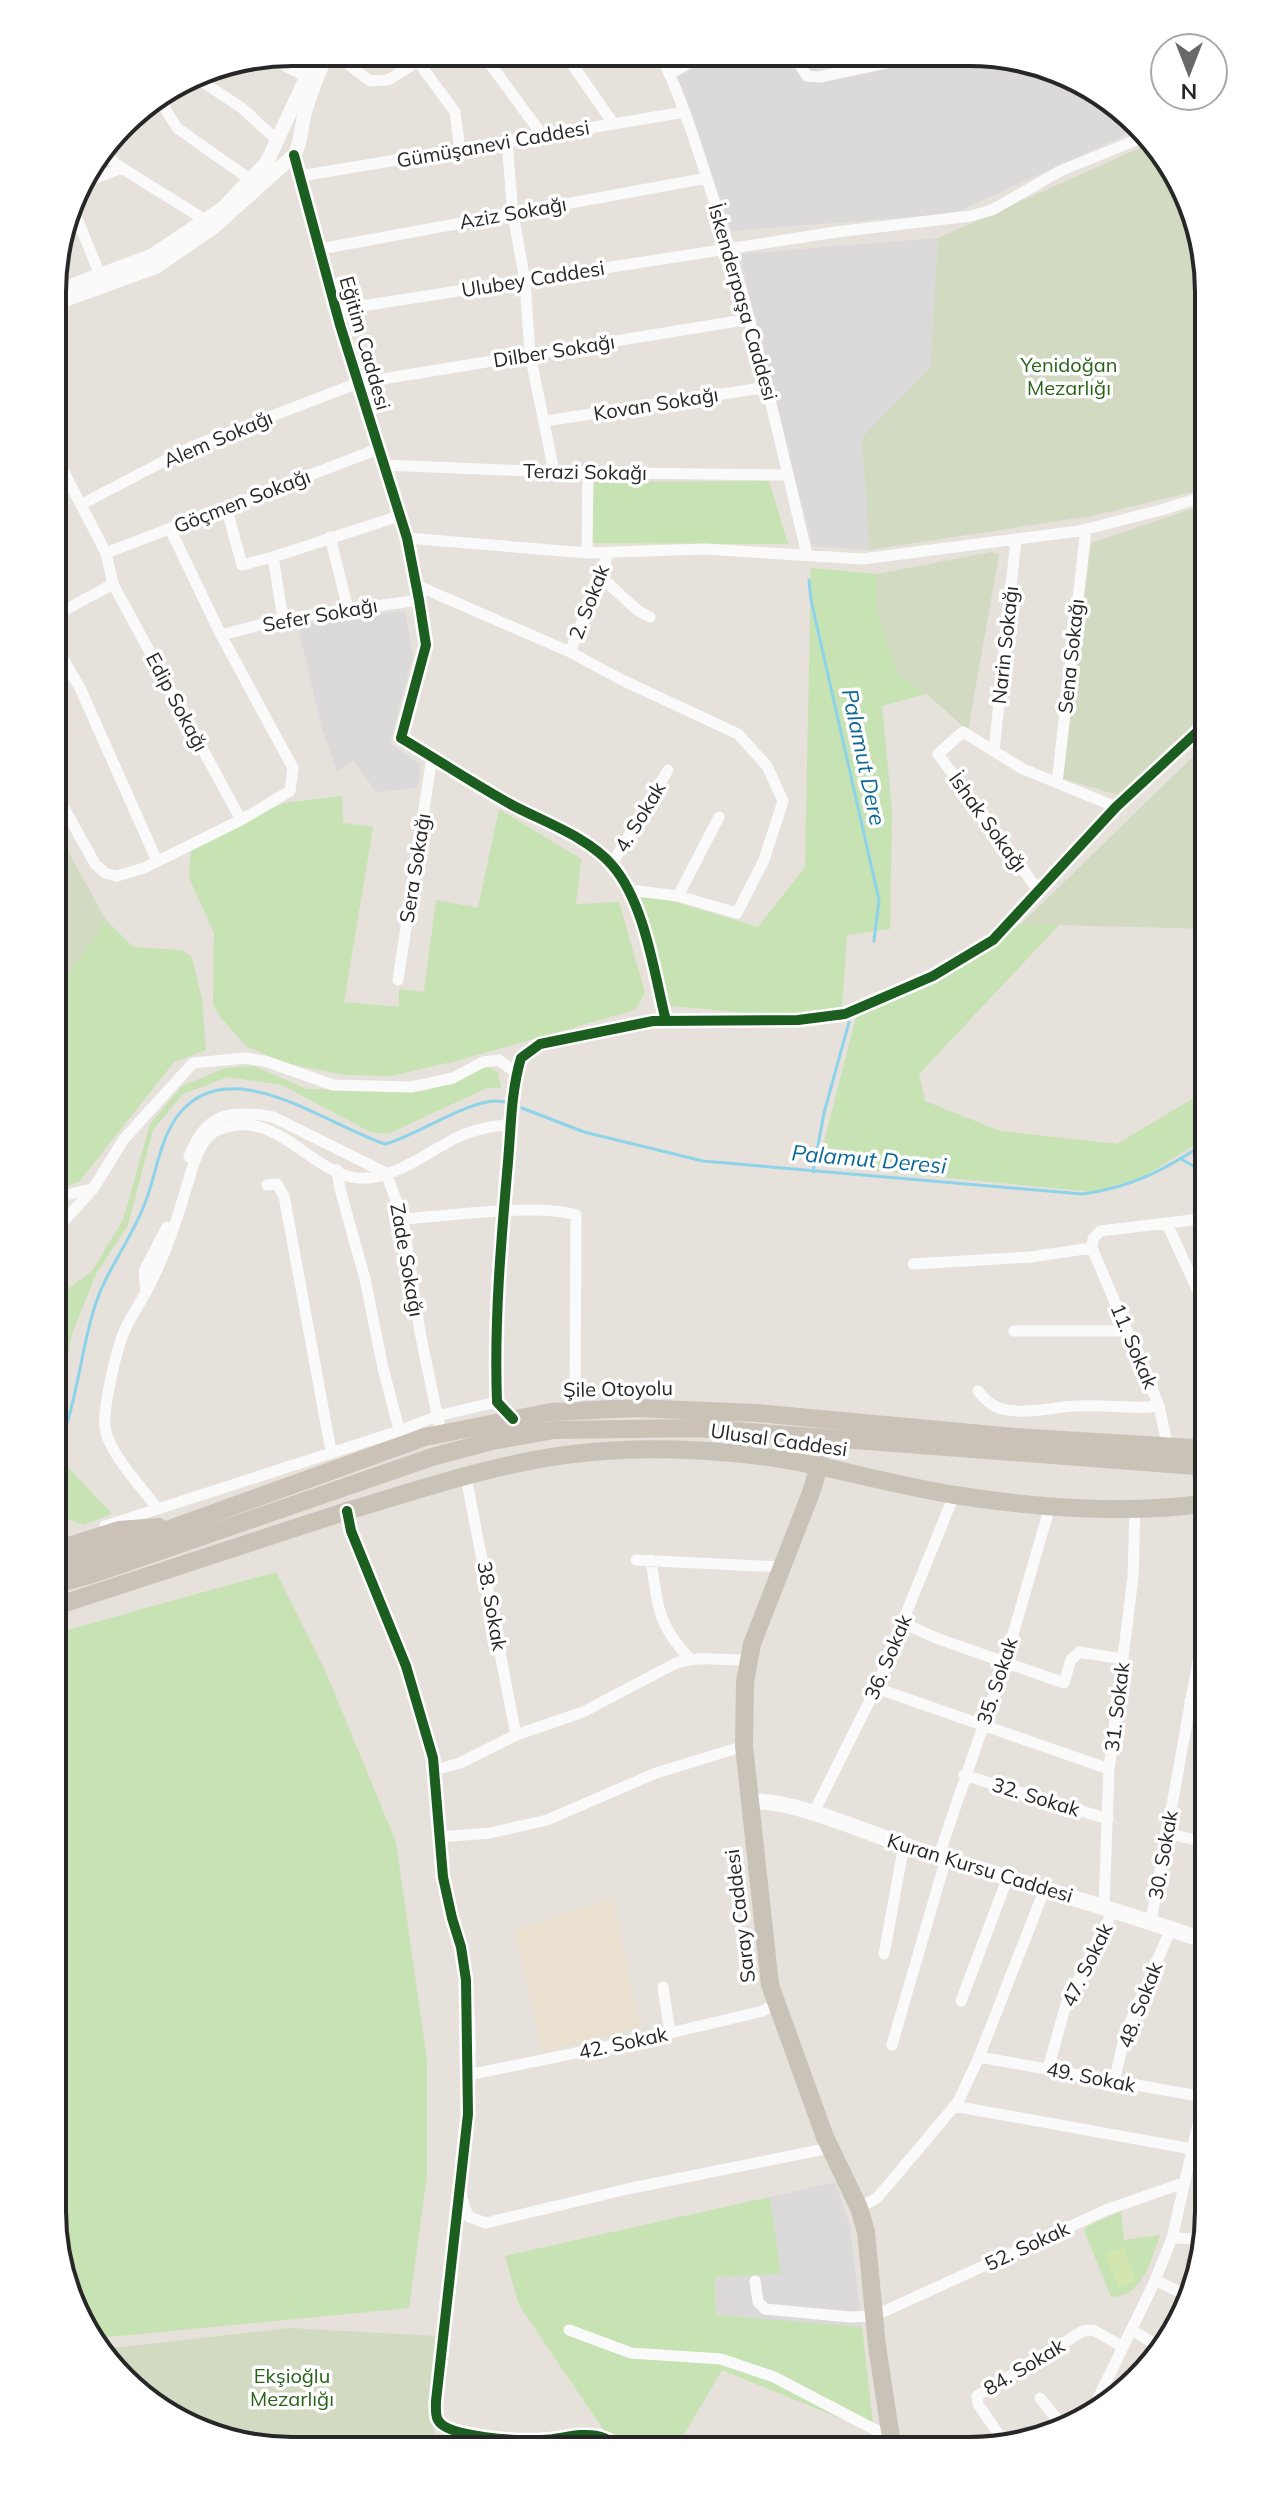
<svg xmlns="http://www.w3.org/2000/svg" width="1261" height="2503" font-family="Mulish,sans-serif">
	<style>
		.industrial { fill: #dcd9db }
		.education { fill: #eae0cf }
		.green { fill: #c7e2b3 }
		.cemetery { fill: #d2dac2 }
		.pitch { fill: #d3e6b0 }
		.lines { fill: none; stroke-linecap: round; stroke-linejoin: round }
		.stream { stroke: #8dd3ea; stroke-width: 3 }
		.minor { stroke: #fbfafa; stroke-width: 11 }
		.tertiary { stroke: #fbfafa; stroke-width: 14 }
		.secondary { stroke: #fbfafa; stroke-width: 16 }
		.primary { stroke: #c9c3b7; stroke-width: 18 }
		.trunk { stroke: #cac2b7; stroke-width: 18 }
		.cycleway-casing { stroke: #fff; stroke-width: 15 }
		.cycleway { stroke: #1b5e20; stroke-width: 10 }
		.labels { text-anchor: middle; stroke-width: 7; stroke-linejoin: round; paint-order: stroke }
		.street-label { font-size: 20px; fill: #272727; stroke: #fff }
		.park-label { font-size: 20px; fill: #286318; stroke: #fff }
		.water-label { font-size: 22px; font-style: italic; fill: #0b6896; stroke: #fff }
		.rim { fill: none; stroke: #272727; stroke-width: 4 }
	</style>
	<rect width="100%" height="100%" fill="#e6e1db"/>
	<!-- industrial -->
	<path class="industrial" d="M720,55h80l2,5 22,14 67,-18 125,1 112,55 11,17 -187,85 -221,17 -54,-154z
		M938,238l-8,130 -68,71 7,111 -57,-4 -73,-292z
		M405,611l8,44 -23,89 31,21 -4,23 -41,4 -22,-31 -17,11 -15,-44 -25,-105z
		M835,2182l15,44 12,101 -146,-11 -1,-39 66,-3 -11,-77z
		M434,2435l172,12 4,3 -176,-1z"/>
	<!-- education -->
	<path class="education" d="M613,1898l27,129 -98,25 -27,-122z"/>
	<!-- green -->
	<path class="green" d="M769,481l19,63 -199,-1 3,-61z
		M811,568l66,6v39l21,61 28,20 -44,12 10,103 -2,120 -43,6 -5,73 -34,11 -145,-14 -10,-14 -14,-100 119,36 47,-60z
		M342,796l1,27 30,4 -29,175 55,5v-18l25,3 12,-92 42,8 21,-99 82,50 -5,45 43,-2 26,91 -10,17 -179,51 -65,15 -46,-1 -61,-12 -38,-17 -25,-28 -8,-14 1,-71 -25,-55 2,-36 93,-39z
		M106,920l27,27 49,3 10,7 10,42 4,51 -32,12 -95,120 -26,8v-194z
		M1021,924l38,1 -140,149 6,27 75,30 117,13 92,-55v47l-66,41 -50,15 -275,-27 39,-152z
		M254,1066l53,23 117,2 63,-24 11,5 3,16h-14l-99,46 -18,-2 -88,-47 -54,-8 -45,17 -30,36 -25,95 -32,49 -24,60 -19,92v-126l39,-29 31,-51 27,-96 32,-38 43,-18z
		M64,1463l48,51 -29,11 -20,-8 -10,4v-49z
		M276,1572l49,98 71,172 31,218v114l-18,134 -311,30 -33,-50 -13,-77 1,-577z
		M770,2197l11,77 -66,3 1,38 146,12 12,105 -152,-62 -47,80h-40l-30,-18 -86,-127 -14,-49z
		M1121,2211l3,29 36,-5c-9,25 -17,62 -49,62l-27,-67 4,-4z"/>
	<!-- cemetery -->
	<path class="cemetery" d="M1149,144l33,49 27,147v148l-118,28 -222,34 -7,-112 68,-70 8,-130z
		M1209,503v207l-91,85 -55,-16 28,-236z
		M991,552l8,2 -31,177 -41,-37 -29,-20 -21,-61v-39z
		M1209,741v188l-188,-5z
		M53,849l16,4 37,67 -53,76z
		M289,2328l147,8 -2,113h-174l-60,-16 -66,-41 -29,-43z"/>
	<!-- pitch -->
	<path class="pitch" d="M1123,2247l13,33 -17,8 -14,-34z"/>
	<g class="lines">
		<!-- stream -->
		<path class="stream" d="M809,580l2,20 68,300 -5,41
			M522,1108l62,24 119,29 379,33c53,-7 83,-25 127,-53
			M1181,1159l28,16
			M813,1172l11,-59 25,-91
			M53,1452c17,-17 27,-89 34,-116 4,-19 10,-40 19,-57 13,-26 29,-49 39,-76 11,-28 14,-60 31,-85 50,-71 150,7 209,26 30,-7 91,-50 119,-42"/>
		<!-- minor -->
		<path class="minor" d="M332,52l38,29 18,-1 43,-27
			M482,53l61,83
			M565,54l48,69
			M660,54c22,44 36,91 51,137 40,120 67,242 96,364
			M793,55l14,21 13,1 99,-21
			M268,57l39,20
			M419,63l36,49 5,39
			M670,74l32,-19
			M192,75l50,33 36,33
			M158,97l19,31 74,52
			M507,143l6,71 12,67 5,73 24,118
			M103,151l14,14 88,55
			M300,176l385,-64
			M77,185l45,-17
			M71,204l32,78
			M320,249l387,-71
			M336,310l500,-78 135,-16 21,-6 68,-39 84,-34
			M545,421l223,-34
			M383,465l171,7 234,3
			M82,504l109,-57 167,-64 392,-64
			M226,506l16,59 31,-8
			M330,537l18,72
			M407,538l180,15 118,-4 157,10 217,-28 82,-21 48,-15
			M106,553l272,-104
			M587,553l1,-80
			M599,575l38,35 13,7
			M113,584l128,236
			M416,585l154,67 52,28 116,54 29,32 16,35 -19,59 -27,53 -59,-17 -49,-6
			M54,616l59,-32 -7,-31 -52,-100
			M283,619l-10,-62 126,-41
			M221,635l62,-16 136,-19
			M54,643l26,45 77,173
			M570,652l39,-100
			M994,751l22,-212
			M1057,783l29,-254
			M53,788l42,76 10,9 12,3 27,-8 97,-48 49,-29 3,-23 -72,-133 -51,-106
			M612,864l56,-94
			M1038,890l-100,-136 25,-22 60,37 93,38
			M678,896l41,-79
			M398,980l34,-223
			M189,1157c16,-44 41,-48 84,-40l113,56 17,46 17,113 21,102
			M337,1170l3,19 25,90 18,89 18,69
			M267,1185l10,-1 7,12 47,255
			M53,1198l39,-9
			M403,1219c42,-3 137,-16 173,-4l-1,195
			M1167,1224l42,91
			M53,1233l40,-44 31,-50 69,-76 53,-5 22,4 65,23 78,2 42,-9 30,-16 16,-2 17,13
			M1092,1248l67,158 9,41
			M1092,1248l1,-9 7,-8 109,-13
			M913,1264l117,-7 62,-9
			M146,1291l-2,-20 23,-44
			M1014,1331h113
			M978,1391c7,8 13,15 24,18 26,6 50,-2 75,-3 28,-2 55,4 82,0
			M466,1477l50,258
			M1199,1504l10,70
			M157,1508c-16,-22 -49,-55 -52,-81 -2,-18 9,-65 15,-84 6,-23 24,-43 33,-65 17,-34 28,-72 39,-109 5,-14 11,-33 26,-39 55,-23 87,36 133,47 34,8 73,-22 101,-37 16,-9 41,-15 59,-15
			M347,1511l4,20c29,78 66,153 83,235 8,37 3,77 10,115 6,34 19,66 23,101 4,43 4,90 1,134 -3,33 -16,70 1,101l17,6 141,-34 203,-41
			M105,1526l294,-95 38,-15 60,-14
			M636,1560l145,7
			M651,1560c7,46 5,63 39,99
			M903,1623l33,15 128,45 7,-23 8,-8 43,7
			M876,1688l233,81
			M1190,1701l19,7
			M435,1770l25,-7 56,-28 67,-23 93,-49c24,-8 48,-2 73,-3
			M964,1775l144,44
			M813,1814l63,-126 78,-193
			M1166,1833l43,10
			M439,1837l51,-4 57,-13 109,-47 88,-27
			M939,1855l66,-193 45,-156
			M1104,1906l5,-137 24,-192 2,-68
			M1151,1921l58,-321
			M884,1954l20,-109
			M663,1987l7,46
			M961,2001l47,-124
			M892,2045l54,-187
			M979,2057l225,40
			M1048,2069l18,-65 48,-95
			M468,2075l185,-38 110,-26 12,-7
			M1114,2082l11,-48 46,-105
			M954,2106l238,43
			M859,2208l18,-10 81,-96 21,-45 66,-169
			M1172,2238l36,-158
			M1155,2280l37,18
			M755,2281l3,21 7,7 85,8 24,-1 232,-106 77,-27
			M569,2330l62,23 90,6 53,18 117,61
			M1131,2330l33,19
			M1105,2387l14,8
			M1040,2398l25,31
			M1089,2417l65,-134 18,-45 34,1
			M1006,2445l-28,-41 -1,-8 106,-65 10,-1 30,17"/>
		<!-- tertiary -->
		<path class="tertiary" d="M294,155l46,170 67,213 12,62 7,45 -25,93c37,22 73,46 111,67 32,17 76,32 100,60 33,38 42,108 54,156
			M294,155c7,-10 7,-29 11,-43 6,-20 14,-40 23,-60
			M54,292l97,-36 72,-48 44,-46 51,-110
			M54,304l102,-37 58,-40 80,-72
			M513,1419l-16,-17c-3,-80 4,-161 11,-240 3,-35 3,-71 13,-104l19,-14 113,-23 145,-1 47,-6 88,-38 60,-36 123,-133 93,-86
			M460,2188l-24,213c0,6 -1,14 2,19 9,18 83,21 103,20 19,0 37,-8 56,-4 10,1 19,9 28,14"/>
		<!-- secondary -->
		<path class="secondary" d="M1190,205l19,104
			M750,1802c36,-5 113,29 151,42 102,34 206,62 308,98"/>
		<!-- primary -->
		<path class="primary" d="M819,1465l-7,25 -60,154 -7,38 -1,64 26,239 55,152 34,71 7,24 11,114 14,92 4,13
			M347,1511c71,-21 144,-46 218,-56 61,-8 126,-7 187,0 69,8 135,29 203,40 82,13 171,20 254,8"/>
		<!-- trunk -->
		<path class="trunk" d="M819,1465l4,-27
			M53,1551l66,-21 40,-3
			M53,1571l372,-134 126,-25 83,-4 123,5 258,24 194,12
			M53,1585l43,-12 336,-116 60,-16 62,-11 143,-2 512,39
			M53,1607l294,-96"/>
		<!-- cycleway casing -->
		<g class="cycleway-casing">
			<path id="cycleway" d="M294,155l46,170 67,213 12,62 7,45 -25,93c37,22 73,46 111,67 32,17 76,32 100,60 33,38 42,108 54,156
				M513,1419l-16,-17c-3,-80 4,-161 11,-240 3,-35 3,-71 13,-104l19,-14 113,-23 145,-1 47,-6 88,-38 60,-36 123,-133 93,-86
				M347,1511l4,20 55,135 27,92 10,119 9,41 9,29 5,33 2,134 -32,287c0,6 -1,14 2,19 9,18 83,21 103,20 19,0 37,-8 56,-4 10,1 19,9 28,14"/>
		</g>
		<!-- cycleway -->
		<use href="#cycleway" class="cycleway"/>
	</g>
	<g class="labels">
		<!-- street labels -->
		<g class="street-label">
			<text transform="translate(493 144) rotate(-10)" y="7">Gümüşanevi Caddesi</text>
			<text transform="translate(513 213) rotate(-10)" y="7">Aziz Sokağı</text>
			<text transform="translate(533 279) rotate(-9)" y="7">Ulubey Caddesi</text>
			<text transform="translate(743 302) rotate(74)" y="7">İskenderpaşa Caddesi</text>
			<text transform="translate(365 343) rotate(74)" y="7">Eğitim Caddesi</text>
			<text transform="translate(554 351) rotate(-9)" y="7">Dilber Sokağı</text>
			<text transform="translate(656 404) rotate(-9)" y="7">Kovan Sokağı</text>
			<text transform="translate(218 439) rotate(-23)" y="7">Alem Sokağı</text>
			<text transform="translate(585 472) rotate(1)" y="7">Terazi Sokağı</text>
			<text transform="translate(242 501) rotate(-21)" y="7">Göçmen Sokağı</text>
			<text transform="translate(589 602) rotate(-69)" y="7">2. Sokak</text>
			<text transform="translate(320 615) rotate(-10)" y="7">Sefer Sokağı</text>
			<text transform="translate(1005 645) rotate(-84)" y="7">Narin Sokağı</text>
			<text transform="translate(1071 656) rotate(-84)" y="7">Sena Sokağı</text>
			<text transform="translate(177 702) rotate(62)" y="7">Edip Sokağı</text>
			<text transform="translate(640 817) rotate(-59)" y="7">4. Sokak</text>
			<text transform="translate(988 822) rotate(54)" y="7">İshak Sokağı</text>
			<text transform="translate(415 868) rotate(-81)" y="7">Sera Sokağı</text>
			<text transform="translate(407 1260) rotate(80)" y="7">Zade Sokağı</text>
			<text transform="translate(1134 1346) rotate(67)" y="7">11. Sokak</text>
			<text transform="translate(618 1389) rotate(-1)" y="7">Şile Otoyolu</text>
			<text transform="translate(779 1440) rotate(8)" y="7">Ulusal Caddesi</text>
			<text transform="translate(492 1606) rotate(80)" y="7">38. Sokak</text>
			<text transform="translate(888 1657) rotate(-67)" y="7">36. Sokak</text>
			<text transform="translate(997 1681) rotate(-72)" y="7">35. Sokak</text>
			<text transform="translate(1117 1707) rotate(-83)" y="7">31. Sokak</text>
			<text transform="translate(1036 1797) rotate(17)" y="7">32. Sokak</text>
			<text transform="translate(1163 1855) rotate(-80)" y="7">30. Sokak</text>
			<text transform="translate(980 1868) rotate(17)" y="7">Kuran Kursu Caddesi</text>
			<text transform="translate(740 1916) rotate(-97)" y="7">Saray Caddesi</text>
			<text transform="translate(1087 1965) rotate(-64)" y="7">47. Sokak</text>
			<text transform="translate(1140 2005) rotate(-69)" y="7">48. Sokak</text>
			<text transform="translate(623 2043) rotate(-12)" y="7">42. Sokak</text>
			<text transform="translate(1091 2077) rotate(11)" y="7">49. Sokak</text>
			<text transform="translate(1027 2246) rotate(-25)" y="7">52. Sokak</text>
			<text transform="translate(1024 2367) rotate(-31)" y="7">84. Sokak</text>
		</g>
		<!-- park labels -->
		<g class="park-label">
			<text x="1069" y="372">Yenidoğan<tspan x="1069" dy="23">Mezarlığı</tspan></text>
			<text x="292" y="2383">Ekşioğlu<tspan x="292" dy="23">Mezarlığı</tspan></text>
		</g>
		<!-- water labels -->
		<g class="water-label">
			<text transform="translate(864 757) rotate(78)" y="8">Palamut Dere</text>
			<text transform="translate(869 1159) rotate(5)" y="8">Palamut Deresi</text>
		</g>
	</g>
	<!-- crop -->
	<path d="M0 0H1261V2503H0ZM292 66H969A226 226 0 0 1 1195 292V2211A226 226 0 0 1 969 2437H292A226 226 0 0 1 66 2211V292A226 226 0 0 1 292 66Z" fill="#fff" fill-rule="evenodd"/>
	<path class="rim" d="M292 66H969A226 226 0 0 1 1195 292V2211A226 226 0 0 1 969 2437H292A226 226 0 0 1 66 2211V292A226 226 0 0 1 292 66Z"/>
	<!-- north arrow -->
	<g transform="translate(1189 72) rotate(180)"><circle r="38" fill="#ffffff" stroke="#a9a9a9" stroke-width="2"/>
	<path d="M0-6L14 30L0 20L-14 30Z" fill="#6a6866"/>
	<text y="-12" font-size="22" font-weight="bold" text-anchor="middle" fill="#272727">N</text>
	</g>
</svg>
